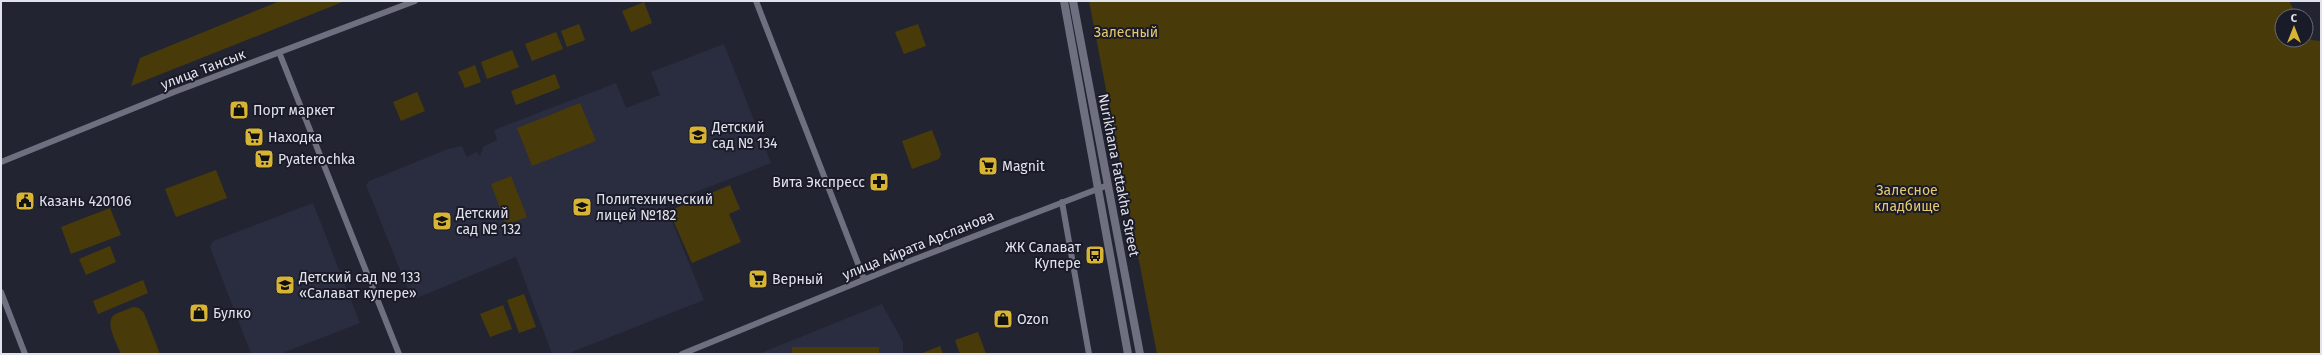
<svg xmlns="http://www.w3.org/2000/svg" width="2322" height="355" font-family="'Fira Sans',sans-serif">
	<style>
		.built { fill: #2a2c3f }
		.green { fill: #493b09 }
		.lines { fill: none; stroke-linecap: round; stroke-linejoin: round }
		.minor { stroke: #6e7080; stroke-width: 6 }
		.tertiary { stroke: #6e7080; stroke-width: 8 }
		.labels { text-anchor: middle; stroke-width: 4; stroke-linejoin: round; paint-order: stroke }
		.park-label { font-size: 14px; fill: #e6c96d; stroke: #1a1b28 }
		.street-label { font-size: 14px; fill: #e1e2ec; stroke: #1a1b28 }
		.poi-label { font-size: 14px; fill: #e1e2ec; stroke: #1a1b28; text-anchor: start }
	</style>
	<rect width="100%" height="100%" fill="#232432"/>
	<!-- built -->
	<path class="built" d="M724,44l47,119 -106,41 39,96 -137,54h-15l-36,-97 -104,43 -46,-115 3,-4 79,-32 14,-3 5,11 10,-5 3,4 3,-9 14,-7 -3,-10 122,-47 10,25 34,-13 -9,-23z
		M313,203l47,120 -80,31h-29l-41,-107 3,-6z
		M882,304l21,38v12h-145z"/>
	<!-- green -->
	<path class="green" d="M280,1h65l-214,85 9,-28z
		M1089,1h1200l8,15h-15v24h24v-9l5,9 10,1v313h-1164z
		M644,2l8,21 -21,9 -9,-21z
		M579,24l6,16 -18,7 -6,-16z
		M918,24l8,22 -22,8 -9,-22z
		M556,32l7,17 -31,12 -7,-17z
		M512,50l7,17 -32,12 -6,-17z
		M475,65l6,17 -16,6 -7,-16z
		M555,74l5,14 -44,17 -5,-14z
		M417,92l8,19 -24,10 -8,-19z
		M580,103l16,38 -64,25 -15,-38z
		M932,130l9,24 -2,5 -27,10 -10,-28z
		M216,170l11,28 -51,19 -11,-28z
		M511,176l16,41 -21,8 -15,-41z
		M730,185l10,24 -11,5 12,28 -49,21 -23,-52z
		M110,208l11,27 -50,19 -10,-27z
		M110,246l6,16 -30,13 -7,-16z
		M143,280l5,13 -50,21 -5,-13z
		M524,294l12,33 -17,6 -12,-33z
		M503,305l9,24 -22,8 -10,-23z
		M133,307l6,1 5,5 16,41h-39c-3,-8 -16,-30 -8,-38 4,-4 15,-6 20,-9z
		M978,332l8,22h-26l-5,-14z
		M940,346l3,8h-23z
		M792,347h87v7h-87z"/>
	<g class="lines">
		<!-- minor -->
		<path class="minor" d="M756,1l108,278
			M279,52l120,302
			M1,162l173,-70 241,-91
			M1062,202l27,152
			M1,292l24,62
			M682,354l223,-91 203,-78"/>
		<!-- tertiary -->
		<path class="tertiary" d="M1064,1l64,353
			M1073,1l67,353"/>
	</g>
	<!-- icons -->
	<defs>
		<g id="shop-square" transform="scale(1)"><rect x="-9" y="-9" width="18" height="18" rx="4" fill="#d8b434" stroke="#1a1b28"/><path d="M-5-2.5h2.3a2.7 3.5 0 0 1 5.4 0H5L5.5 6h-11ZM-1.5-2.5h3a1.5 2.3 0 0 0-3 0Z" fill="#111"/></g>
		<g id="school-square" transform="scale(1)"><rect x="-9" y="-9" width="18" height="18" rx="4" fill="#d8b434" stroke="#1a1b28"/><path d="M0-5L7-2L0 1L-7-2ZM-4 1L0 2.5L4 1V4Q0 6-4 4Z" fill="#111"/></g>
		<g id="supermarket-square" transform="scale(1)"><rect x="-9" y="-9" width="18" height="18" rx="4" fill="#d8b434" stroke="#1a1b28"/><path d="M-6-5.5h2.5l.6 2H6L4.5 2H-2.5L-4.4-4H-6ZM-1.5 3.2a1.3 1.3 0 1 0 .1 0ZM3 3.2a1.3 1.3 0 1 0 .1 0Z" fill="#111"/></g>
		<g id="pharmacy-square" transform="scale(1)"><rect x="-9" y="-9" width="18" height="18" rx="4" fill="#d8b434" stroke="#1a1b28"/><path d="M-2-6h4v4h4v4h-4v4h-4v-4h-4v-4h4Z" fill="#111"/></g>
		<g id="civic-square" transform="scale(1)"><rect x="-9" y="-9" width="18" height="18" rx="4" fill="#d8b434" stroke="#1a1b28"/><path d="M-.6-6.5H3V-4.5H.6V-3L4-1V1h2V6H-6V1h2V-1L-.6-3ZM-1.2 2.5V6h2.4V2.5Z" fill="#111"/></g>
		<g id="bus-square" transform="scale(1)"><rect x="-9" y="-9" width="18" height="18" rx="4" fill="#d8b434" stroke="#1a1b28"/><path d="M-5-6H5V4H4V6H2V4H-2V6H-4V4H-5ZM-3.5-4V0h7V-4ZM-3.5 1.2v1.5H-2V1.2ZM2 1.2v1.5H3.5V1.2Z" fill="#111"/></g>
	</defs>
	<g fill-rule="evenodd">
		<use href="#shop-square" x="239" y="110"/>
		<use href="#school-square" x="698" y="135"/>
		<use href="#supermarket-square" x="254" y="137"/>
		<use href="#supermarket-square" x="264" y="159"/>
		<use href="#supermarket-square" x="988" y="166"/>
		<use href="#pharmacy-square" x="879" y="182"/>
		<use href="#civic-square" x="25" y="201"/>
		<use href="#school-square" x="582" y="207"/>
		<use href="#school-square" x="442" y="221"/>
		<use href="#bus-square" x="1095" y="255"/>
		<use href="#supermarket-square" x="758" y="279"/>
		<use href="#school-square" x="285" y="285"/>
		<use href="#shop-square" x="199" y="313"/>
		<use href="#shop-square" x="1003" y="319"/>
	</g>
	<g class="labels">
		<!-- park labels -->
		<g class="park-label">
			<text x="1126" y="37">Залесный</text>
			<text x="1907" y="195">Залесное<tspan x="1907" dy="16">кладбище</tspan></text>
		</g>
		<!-- street labels -->
		<g class="street-label">
			<text transform="translate(203 69) rotate(-21)" y="5">улица Тансык</text>
			<text transform="translate(1119 175) rotate(79)" y="5">Nurikhana Fattakha Street</text>
			<text transform="translate(918 245) rotate(-22)" y="5">улица Айрата Арсланова</text>
		</g>
		<!-- poi labels -->
		<g class="poi-label">
			<text x="253" y="115">Порт маркет</text>
			<text x="712" y="132">Детский<tspan x="712" dy="16">сад № 134</tspan></text>
			<text x="268" y="142">Находка</text>
			<text x="278" y="164">Pyaterochka</text>
			<text x="1002" y="171">Magnit</text>
			<text x="865" y="187" text-anchor="end">Вита Экспресс</text>
			<text x="596" y="204">Политехнический<tspan x="596" dy="16">лицей №182</tspan></text>
			<text x="39" y="206">Казань 420106</text>
			<text x="456" y="218">Детский<tspan x="456" dy="16">сад № 132</tspan></text>
			<text x="1081" y="252" text-anchor="end">ЖК Салават<tspan x="1081" dy="16">Купере</tspan></text>
			<text x="299" y="282">Детский сад № 133<tspan x="299" dy="16">«Салават купере»</tspan></text>
			<text x="772" y="284">Верный</text>
			<text x="213" y="318">Булко</text>
			<text x="1017" y="324">Ozon</text>
		</g>
	</g>
	<!-- border -->
	<rect width="2322" height="355" fill="none" stroke="#e1e2ec" stroke-width="4"/>
	<!-- north arrow -->
	<g transform="translate(2294 28)"><circle r="19" fill="#1a1b28" stroke="#6a6b76"/>
	<path d="M0-3L7 15L0 10L-7 15Z" fill="#d8b434"/>
	<text y="-6" font-size="11" font-weight="bold" text-anchor="middle" fill="#e1e2ec">С</text>
	</g>
</svg>
